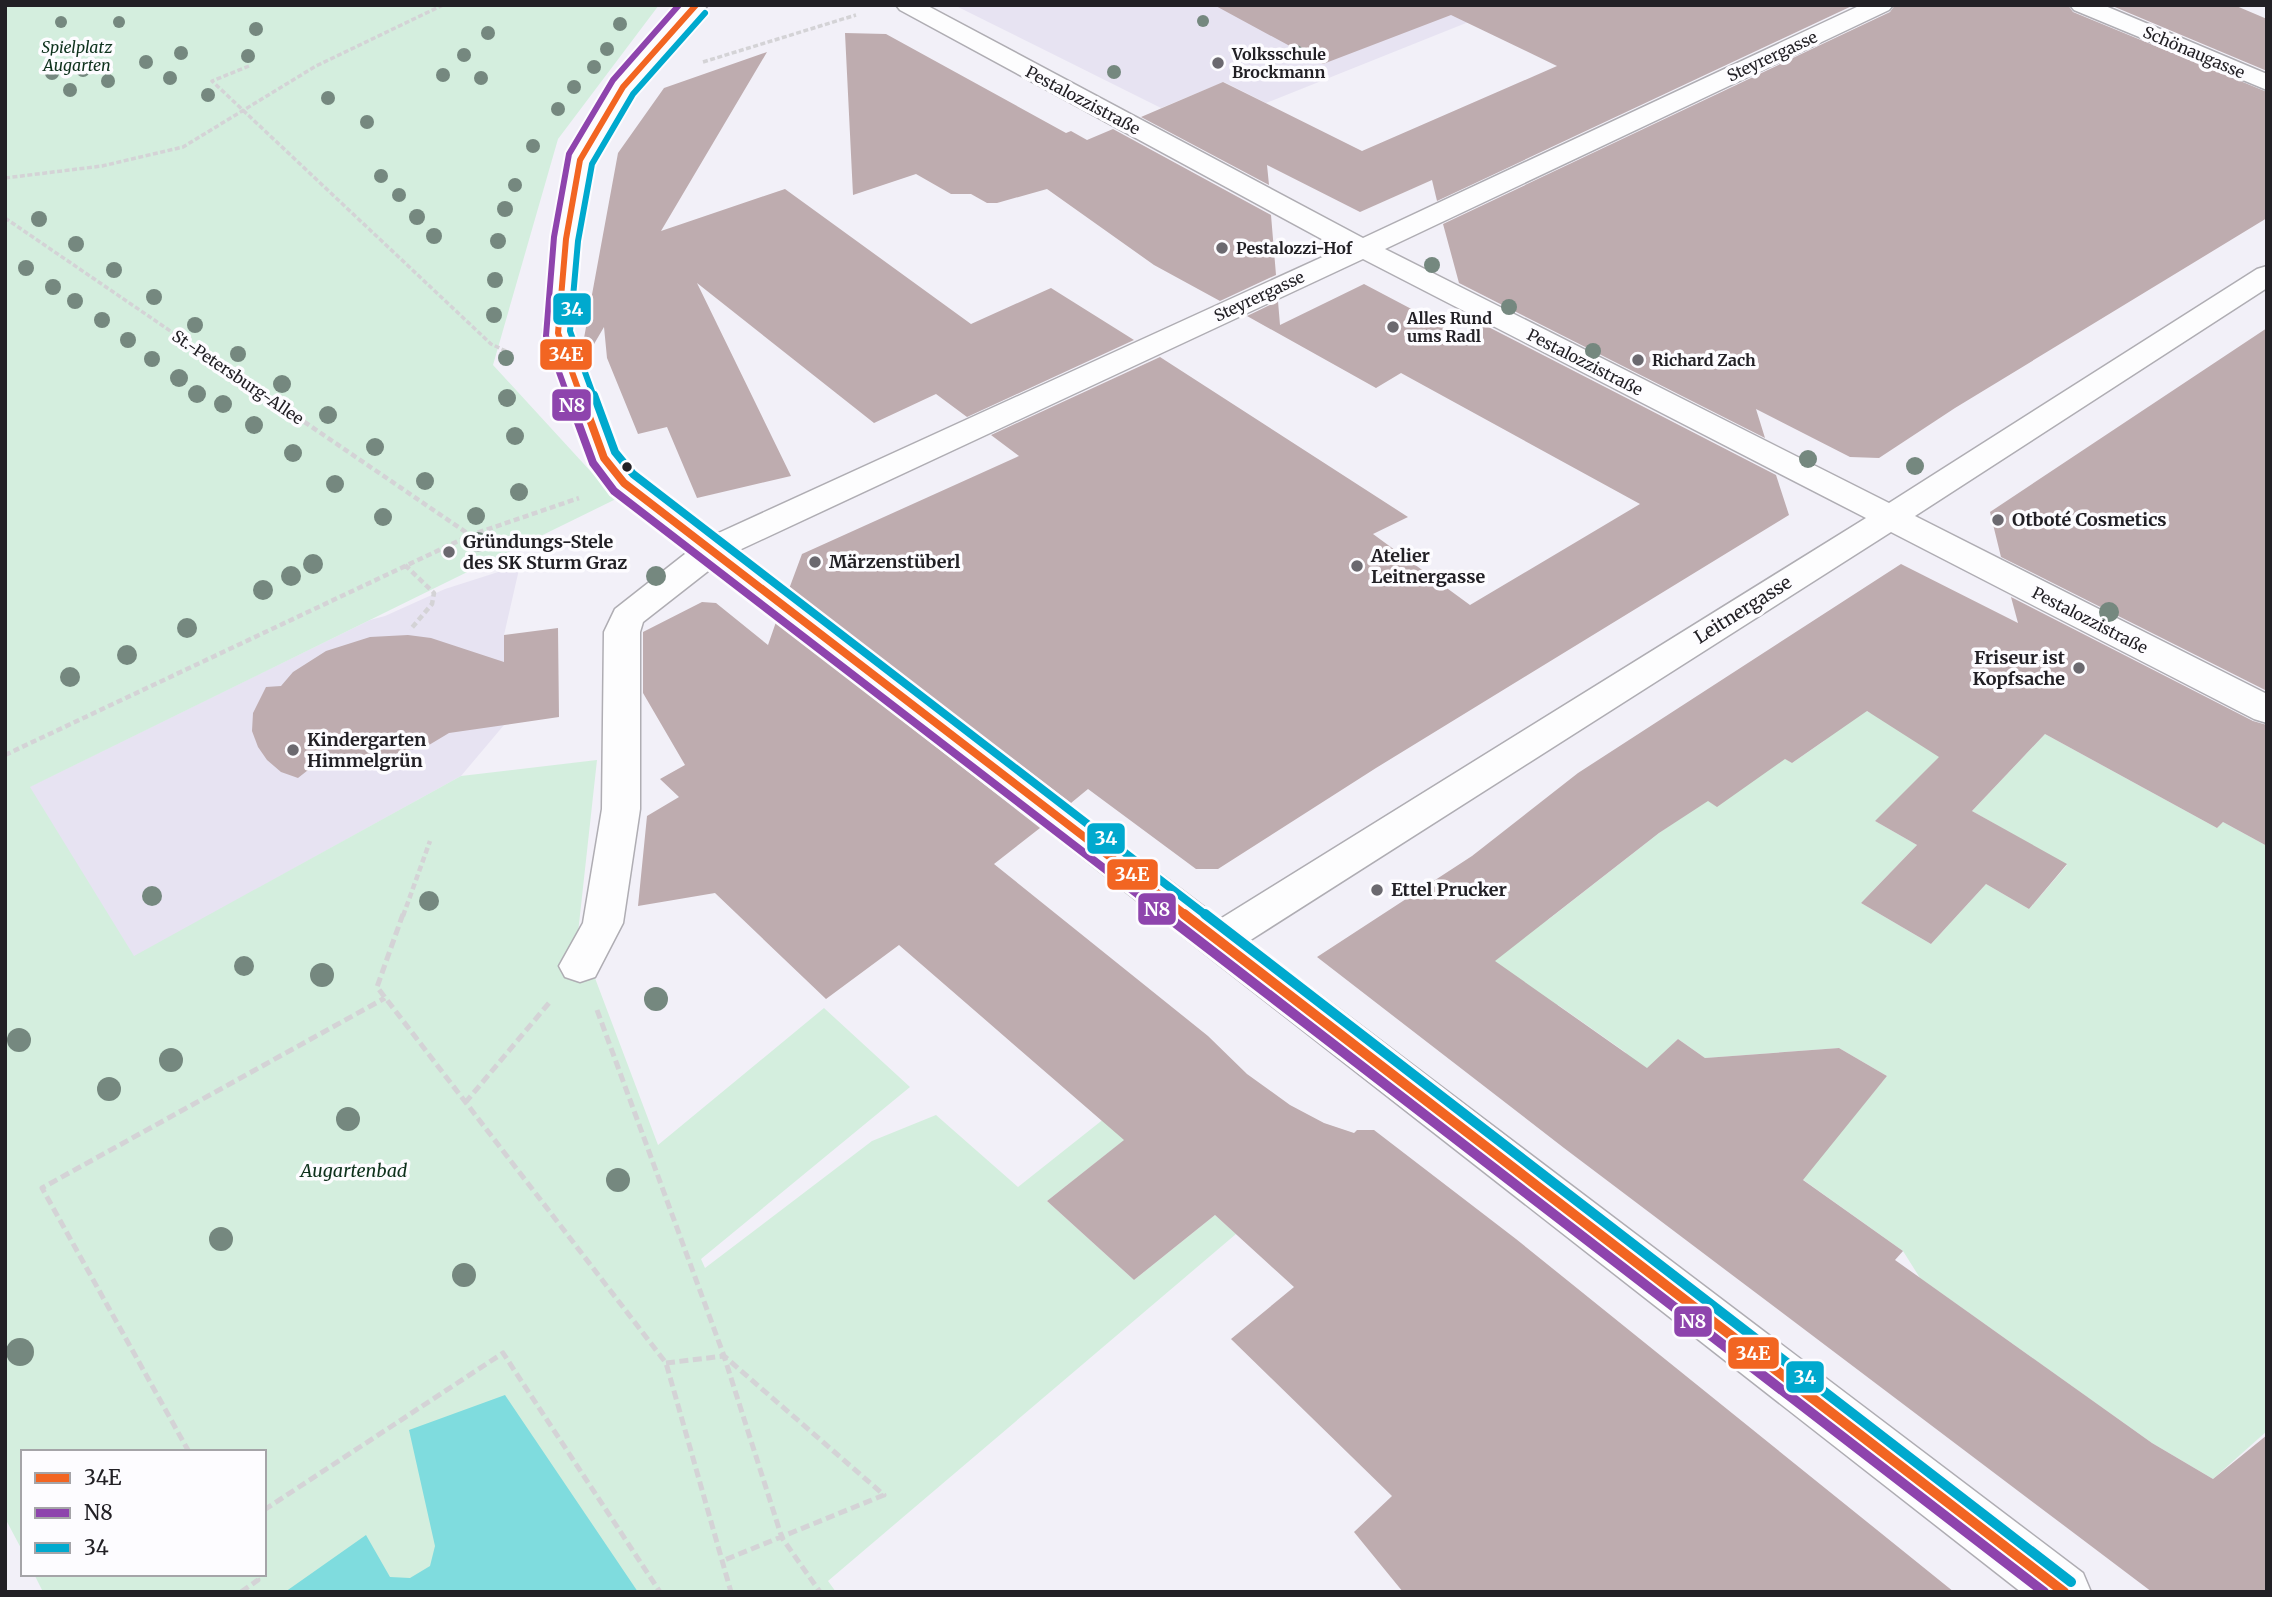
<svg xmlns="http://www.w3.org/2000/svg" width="2272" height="1597" font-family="Merriweather,serif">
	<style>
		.built { fill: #e7e3f2 }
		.green { fill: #d4eede }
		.water { fill: #7fdcde }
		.building { fill: #beacaf }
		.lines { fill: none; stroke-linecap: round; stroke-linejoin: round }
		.minor-casing { stroke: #afadb3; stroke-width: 3 }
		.major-casing { stroke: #afadb3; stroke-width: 3 }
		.path-far2 { stroke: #d4d3d6; stroke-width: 3.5; stroke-dasharray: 5 2.5; stroke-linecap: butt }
		.path-far1 { stroke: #d4d3d6; stroke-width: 4.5; stroke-dasharray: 6 3.5; stroke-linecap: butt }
		.path { stroke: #d4d3d6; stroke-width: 5; stroke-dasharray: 9 4.5; stroke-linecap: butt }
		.minor { fill: #fdfdfe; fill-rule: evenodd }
		.major { fill: #fdfdfe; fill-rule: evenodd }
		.bus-1-far2-casing { stroke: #fdfcff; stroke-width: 10 }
		.bus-1-far1-casing { stroke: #fdfcff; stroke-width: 13 }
		.bus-1-casing { stroke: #fdfcff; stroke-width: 16 }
		.bus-2-far2-casing { stroke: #fdfcff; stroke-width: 10 }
		.bus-2-far1-casing { stroke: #fdfcff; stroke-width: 13 }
		.bus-2-casing { stroke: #fdfcff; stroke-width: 16 }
		.bus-3-far2-casing { stroke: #fdfcff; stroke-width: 10 }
		.bus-3-far1-casing { stroke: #fdfcff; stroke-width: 13 }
		.bus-3-casing { stroke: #fdfcff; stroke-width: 16 }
		.bus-1-far2 { stroke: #f26522; stroke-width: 6 }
		.bus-1-far1 { stroke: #f26522; stroke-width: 8 }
		.bus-1 { stroke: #f26522; stroke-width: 10 }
		.bus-2-far2 { stroke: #8e44ad; stroke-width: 6 }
		.bus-2-far1 { stroke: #8e44ad; stroke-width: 8 }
		.bus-2 { stroke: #8e44ad; stroke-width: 10 }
		.bus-3-far2 { stroke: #00a9ce; stroke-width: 6 }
		.bus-3-far1 { stroke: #00a9ce; stroke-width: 8 }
		.bus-3 { stroke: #00a9ce; stroke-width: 10 }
		.tree { fill: #75887f }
		.poi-dot { fill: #6b696f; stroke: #fdfcff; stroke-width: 2.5 }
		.bus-dot { fill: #222025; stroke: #fdfcff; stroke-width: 2.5 }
		.labels { text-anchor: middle; stroke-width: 7; stroke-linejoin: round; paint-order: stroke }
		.far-park-label { font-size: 16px; font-style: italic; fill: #0e321c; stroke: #fdfcff }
		.far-street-label { font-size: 16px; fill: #222025; stroke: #fdfcff }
		.far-poi-label { font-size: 16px; font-weight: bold; fill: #222025; stroke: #fdfcff; text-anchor: start }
		.poi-label { font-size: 18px; font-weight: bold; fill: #222025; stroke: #fdfcff; text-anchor: start }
		.street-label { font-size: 18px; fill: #222025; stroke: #fdfcff }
		.park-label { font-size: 18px; font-style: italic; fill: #0e321c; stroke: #fdfcff }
		.line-badge { stroke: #fdfcff; stroke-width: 2.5 }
		.badge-label { font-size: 19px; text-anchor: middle; font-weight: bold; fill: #fff }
	</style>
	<rect width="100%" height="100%" fill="#f2f0f8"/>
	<!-- built -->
	<path class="built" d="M954,5h557l-245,98 -42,-21 -63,26z
		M520,565l-16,70v90l-43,51 -327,181 -105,-170 341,-167 15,-4 60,-27z"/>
	<!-- green -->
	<path class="green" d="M5,5h654l-101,134 -65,226 123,134 -586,288 104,169 327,-180 136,-16 -19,173 80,212 166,-137 86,79 -209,172 4,9 167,-127 64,-26 82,72 87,-69 22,20 -80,63 87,79 81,-65 21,19 -408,347 8,11h-793l-9,-18h230v-122h-241v100l-18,-34z
		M1895,695l146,9 -166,117 42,24 -56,58 70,41 55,-60 43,25 38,-44 -95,-54 73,-77 172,94 6,-6 44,24v585l-54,48 -61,-36 -232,-165 -17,-27 -101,-72 85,-103 -48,-28 -134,10 -27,-19 -38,37 -15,-24 -67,-47 -8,7 -86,-41 85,-52 110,-86 117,-80 16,10 32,-22 23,-42 23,14z"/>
	<!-- water -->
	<path class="water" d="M505,1395l133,197h-353l81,-57 24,42 20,1 20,-12 5,-20 -26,-116z"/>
	<!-- building -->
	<path class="building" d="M1214,5h640l-417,196 -5,-21 -72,32 -93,-47 2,20 -128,-68 82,-35 139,69 195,-85 -106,-51 -128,49z
		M1895,5h173l5,7 194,80v126l-312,190 -76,50 -29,-1 -94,-48 9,29 -306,-155 -16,-59 447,-212z
		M2110,5h124l33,14v52z
		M845,33l41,1 180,99 5,-2 16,9 26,-11 158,86 5,60 -56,26 -66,-36 -107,-76 -50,14h-10l-16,-9h-20l-35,-20 -63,21z
		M767,52l-106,179 124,-42 186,135 80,-36 83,52 -167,77 -31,-23 -62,29 -177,-140 94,193 -94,22 -30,-71 -29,7 -31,-76 -3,-31 -17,29 -5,-7 36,-196 46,-65z
		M1364,284l110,58 -7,-26 309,159 13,40 -413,253 -158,101h-22l-108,-80 -17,14 -282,-214 13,-35 217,-98 -28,-21 169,-78 248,160 -35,17 97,71 170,-101 -239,-131 -25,15 -129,-72 31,-15 2,24z
		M2267,328v363l-266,-134 -11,-45z
		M1901,564l117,59 -7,-26 242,124 14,4v121l-44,-24 -6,6 -172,-94 -73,77 95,53 -38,45 -43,-25 -55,60 -70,-41 56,-58 -42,-24 64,-64 -72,-46 -75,52 -7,-4 -68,48 -9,-6 -49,32 -164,128 152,107 31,-29 27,19 134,-10 48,28 -84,104 100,71 -8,9 257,183 61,36 54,-44v157h-115l-588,-444 -247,-191 155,-101 106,-83z
		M702,602l14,1 52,42 8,-23 264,206 -46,36 214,172 39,38 43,31 34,18 30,10 3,-3h17l142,109 438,353h-551l-49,-60 38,-36 -161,-157 63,-52 -79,-72 -81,65 -87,-79 77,-61 -225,-195 -73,54 -111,-106 -77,13 9,-90 32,-19 -19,-18 25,-14 -42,-72v-61z
		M558,628l1,89 -110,16 -20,12 -56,15 -26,3 -25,-4 -24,19 -17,-6 -14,-12 -9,-13 -6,-16 1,-18 13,-26 15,-1 12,-14 33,-21 44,-14 38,-2 23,3 73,24v-27z"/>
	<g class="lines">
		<!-- minor casing -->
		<g class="minor-casing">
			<path id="minor" d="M683,5h25l-74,85 -41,70 -13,79 -7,94 46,123 17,20 78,59 626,-286 -440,-239 -4,-5h30l437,233 498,-233h32l-4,5 -504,239 504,254 368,-234 10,-3v22l-352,228 352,178v29l-13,-4 -363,-187 -642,409 834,632 8,19h-70l-1309,-1024 -69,54 -3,10v177l-17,114 -28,54 -15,5 -15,-5 -6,-11 24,-43 19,-114 2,-177 11,-23 75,-59 -78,-60 -24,-32 -45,-125 9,-94 15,-79 47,-78zM1363,259l503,259 -646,401 -485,-367z"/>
		</g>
		<!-- major casing -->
		<g class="major-casing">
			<path id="major" d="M2070,5h33l164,69v16l-193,-80z"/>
		</g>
		<!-- path-far2 -->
		<path class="path-far2" d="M703,62l153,-47
			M249,66l-37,15 279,263 21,10
			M5,178l97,-12 81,-19 133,-81 127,-61
			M5,218l262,179"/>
		<!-- path-far1 -->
		<path class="path-far1" d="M265,395l205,140
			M405,565l29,28 -2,11 -22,26
			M5,755l466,-220 108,-37
			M403,916l27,-75"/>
		<!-- path -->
		<path class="path" d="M403,914l-26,73 289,376 65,229
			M597,1010l127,346 58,182 38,54
			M465,1103l84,-100
			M666,1363l58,-7 160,139 -162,66
			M189,1452l-147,-264 343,-190
			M264,1510l239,-157 157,239
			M241,1592l17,-12 -2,-6"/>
		<!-- minor -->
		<use href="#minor" class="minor"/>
		<!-- major -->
		<use href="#major" class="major"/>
		<!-- bus-1-far2 casing -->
		<g class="bus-1-far2-casing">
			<path id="bus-1-far2" d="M581,397l-23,-64 8,-94 14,-79 43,-73 73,-82"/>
		</g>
		<!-- bus-1-far1 casing -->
		<g class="bus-1-far1-casing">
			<path id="bus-1-far1" d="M581,395l23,63 20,25 563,433"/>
		</g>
		<!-- bus-1 casing -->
		<g class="bus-1-casing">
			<path id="bus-1" d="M1184,914l880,678"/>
		</g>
		<!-- bus-2-far2 casing -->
		<g class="bus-2-far2-casing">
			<path id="bus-2-far2" d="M568,397l-22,-61 8,-99 15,-83 44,-74 66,-75"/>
		</g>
		<!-- bus-2-far1 casing -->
		<g class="bus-2-far1-casing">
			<path id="bus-2-far1" d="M568,395l25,68 21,28 552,425"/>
		</g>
		<!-- bus-2 casing -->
		<g class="bus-2-casing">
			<path id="bus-2" d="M1164,914l880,678"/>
		</g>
		<!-- bus-3-far2 casing -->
		<g class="bus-3-far2-casing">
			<path id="bus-3-far2" d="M594,397l-24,-66 8,-90 14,-77 41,-70 72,-81"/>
		</g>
		<!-- bus-3-far1 casing -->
		<g class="bus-3-far1-casing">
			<path id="bus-3-far1" d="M594,395l21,57 18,22 574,442"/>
		</g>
		<!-- bus-3 casing -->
		<g class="bus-3-casing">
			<path id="bus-3" d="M1205,914l866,668"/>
		</g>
		<!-- bus-1-far2 -->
		<use href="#bus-1-far2" class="bus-1-far2"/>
		<!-- bus-1-far1 -->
		<use href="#bus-1-far1" class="bus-1-far1"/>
		<!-- bus-1 -->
		<use href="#bus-1" class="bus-1"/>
		<!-- bus-2-far2 -->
		<use href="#bus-2-far2" class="bus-2-far2"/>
		<!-- bus-2-far1 -->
		<use href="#bus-2-far1" class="bus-2-far1"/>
		<!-- bus-2 -->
		<use href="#bus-2" class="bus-2"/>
		<!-- bus-3-far2 -->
		<use href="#bus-3-far2" class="bus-3-far2"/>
		<!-- bus-3-far1 -->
		<use href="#bus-3-far1" class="bus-3-far1"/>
		<!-- bus-3 -->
		<use href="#bus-3" class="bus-3"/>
	</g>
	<!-- trees -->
	<g class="tree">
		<circle cx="1203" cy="21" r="6"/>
		<circle cx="61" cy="22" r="6"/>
		<circle cx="119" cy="22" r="6"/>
		<circle cx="620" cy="24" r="7"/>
		<circle cx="256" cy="29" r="7"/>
		<circle cx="488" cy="33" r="7"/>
		<circle cx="607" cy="49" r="7"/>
		<circle cx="1296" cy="52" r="7"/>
		<circle cx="181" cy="53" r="7"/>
		<circle cx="464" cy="55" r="7"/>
		<circle cx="248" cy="56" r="7"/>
		<circle cx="146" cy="62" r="7"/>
		<circle cx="594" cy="67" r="7"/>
		<circle cx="83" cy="70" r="7"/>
		<circle cx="1114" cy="72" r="7"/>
		<circle cx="52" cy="73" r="7"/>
		<circle cx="443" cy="75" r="7"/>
		<circle cx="170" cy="78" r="7"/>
		<circle cx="481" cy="78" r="7"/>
		<circle cx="108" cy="81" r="7"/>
		<circle cx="574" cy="87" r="7"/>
		<circle cx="70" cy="90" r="7"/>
		<circle cx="208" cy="95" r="7"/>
		<circle cx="328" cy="98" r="7"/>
		<circle cx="558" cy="109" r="7"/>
		<circle cx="367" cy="122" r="7"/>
		<circle cx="533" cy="146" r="7"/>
		<circle cx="381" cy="176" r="7"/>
		<circle cx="515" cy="185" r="7"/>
		<circle cx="399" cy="195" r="7"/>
		<circle cx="505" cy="209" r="8"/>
		<circle cx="417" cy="217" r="8"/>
		<circle cx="39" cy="219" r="8"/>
		<circle cx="434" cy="236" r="8"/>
		<circle cx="498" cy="241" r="8"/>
		<circle cx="76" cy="244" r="8"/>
		<circle cx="1432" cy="265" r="8"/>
		<circle cx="26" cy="268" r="8"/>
		<circle cx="114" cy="270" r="8"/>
		<circle cx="495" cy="280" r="8"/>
		<circle cx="53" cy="287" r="8"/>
		<circle cx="154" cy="297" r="8"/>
		<circle cx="75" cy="301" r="8"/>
		<circle cx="1509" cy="307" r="8"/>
		<circle cx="494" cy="315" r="8"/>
		<circle cx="102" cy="320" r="8"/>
		<circle cx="195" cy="325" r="8"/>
		<circle cx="128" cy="340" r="8"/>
		<circle cx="1593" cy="351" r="8"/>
		<circle cx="238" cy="354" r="8"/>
		<circle cx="506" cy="358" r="8"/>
		<circle cx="152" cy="359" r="8"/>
		<circle cx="179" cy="378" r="9"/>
		<circle cx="282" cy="384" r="9"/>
		<circle cx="197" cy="394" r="9"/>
		<circle cx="507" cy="398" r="9"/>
		<circle cx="223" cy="404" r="9"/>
		<circle cx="328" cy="415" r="9"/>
		<circle cx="254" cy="425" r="9"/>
		<circle cx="515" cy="436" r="9"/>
		<circle cx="375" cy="447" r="9"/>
		<circle cx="293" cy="453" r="9"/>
		<circle cx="1808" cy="459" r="9"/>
		<circle cx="1915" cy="466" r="9"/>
		<circle cx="425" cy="481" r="9"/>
		<circle cx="335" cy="484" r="9"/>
		<circle cx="519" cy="492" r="9"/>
		<circle cx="476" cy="516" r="9"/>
		<circle cx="383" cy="517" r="9"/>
		<circle cx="478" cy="542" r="10"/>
		<circle cx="313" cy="564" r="10"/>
		<circle cx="291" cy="576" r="10"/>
		<circle cx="656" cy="576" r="10"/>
		<circle cx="263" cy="590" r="10"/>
		<circle cx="2109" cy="612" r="10"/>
		<circle cx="187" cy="628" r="10"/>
		<circle cx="127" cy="655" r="10"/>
		<circle cx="70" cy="677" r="10"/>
		<circle cx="152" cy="896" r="10"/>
		<circle cx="429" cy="901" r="10"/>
		<circle cx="244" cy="966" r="10"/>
		<circle cx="322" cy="975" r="12"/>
		<circle cx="656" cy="999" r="12"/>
		<circle cx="19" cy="1040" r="12"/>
		<circle cx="171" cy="1060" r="12"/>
		<circle cx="109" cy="1089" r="12"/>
		<circle cx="348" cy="1119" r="12"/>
		<circle cx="618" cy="1180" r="12"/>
		<circle cx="221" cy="1239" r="12"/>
		<circle cx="464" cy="1275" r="12"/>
		<circle cx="20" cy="1352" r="14"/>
	</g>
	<!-- markers -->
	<g class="poi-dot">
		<circle cx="1218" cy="63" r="7"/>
		<circle cx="1222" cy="248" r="7"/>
		<circle cx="1393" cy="327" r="7"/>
		<circle cx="1638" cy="360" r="7"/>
		<circle cx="1998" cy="520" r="7"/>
		<circle cx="449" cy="552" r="7"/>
		<circle cx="815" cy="562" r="7"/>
		<circle cx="1357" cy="566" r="7"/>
		<circle cx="2079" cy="668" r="7"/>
		<circle cx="293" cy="750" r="7"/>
		<circle cx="1377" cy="890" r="7"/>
	</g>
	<circle class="bus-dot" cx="627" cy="467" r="6"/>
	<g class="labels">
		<!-- far-park labels -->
		<g class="far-park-label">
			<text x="77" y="53">Spielplatz<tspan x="77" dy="18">Augarten</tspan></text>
		</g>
		<!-- far-street labels -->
		<g class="far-street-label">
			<text transform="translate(2194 52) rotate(23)" y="6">Schönaugasse</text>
			<text transform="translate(1772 56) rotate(-25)" y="6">Steyrergasse</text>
			<text transform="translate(1083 100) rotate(28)" y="6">Pestalozzistraße</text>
			<text transform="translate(1259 296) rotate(-25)" y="6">Steyrergasse</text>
			<text transform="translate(1585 362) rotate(27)" y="6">Pestalozzistraße</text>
			<text transform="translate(238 377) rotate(34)" y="6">St.-Petersburg-Allee</text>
			<text transform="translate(2090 620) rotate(27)" y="6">Pestalozzistraße</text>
		</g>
		<!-- far-poi labels -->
		<g class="far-poi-label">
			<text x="1232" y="60">Volksschule<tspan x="1232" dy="18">Brockmann</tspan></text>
			<text x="1236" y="254">Pestalozzi-Hof</text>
			<text x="1407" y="324">Alles Rund<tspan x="1407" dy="18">ums Radl</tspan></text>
			<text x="1652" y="366">Richard Zach</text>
		</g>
		<!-- poi labels -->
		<g class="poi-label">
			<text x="2012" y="526">Otboté Cosmetics</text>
			<text x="463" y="548">Gründungs-Stele<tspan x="463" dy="21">des SK Sturm Graz</tspan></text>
			<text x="1371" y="562">Atelier<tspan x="1371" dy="21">Leitnergasse</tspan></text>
			<text x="829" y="568">Märzenstüberl</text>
			<text x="2065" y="664" text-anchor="end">Friseur ist<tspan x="2065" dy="21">Kopfsache</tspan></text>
			<text x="307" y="746">Kindergarten<tspan x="307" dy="21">Himmelgrün</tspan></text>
			<text x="1391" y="896">Ettel Prucker</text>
		</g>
		<!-- street labels -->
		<g class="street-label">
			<text transform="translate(1743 610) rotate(-32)" y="6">Leitnergasse</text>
		</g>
		<!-- park labels -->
		<g class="park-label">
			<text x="354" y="1177">Augartenbad</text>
		</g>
	</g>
	<g class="line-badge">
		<rect x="552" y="292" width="40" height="34" rx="7" fill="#00a9ce"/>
		<rect x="539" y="338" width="54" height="33" rx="7" fill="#f26522"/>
		<rect x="551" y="388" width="41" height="34" rx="7" fill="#8e44ad"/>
		<rect x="1086" y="822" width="40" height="33" rx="7" fill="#00a9ce"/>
		<rect x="1106" y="858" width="53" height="33" rx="7" fill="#f26522"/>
		<rect x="1137" y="892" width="40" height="34" rx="7" fill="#8e44ad"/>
		<rect x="1673" y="1305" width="40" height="33" rx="7" fill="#8e44ad"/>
		<rect x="1727" y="1336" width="53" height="34" rx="7" fill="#f26522"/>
		<rect x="1785" y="1360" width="40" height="34" rx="7" fill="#00a9ce"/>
	</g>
	<g class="badge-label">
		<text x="572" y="316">34</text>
		<text x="566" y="361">34E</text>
		<text x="572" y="412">N8</text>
		<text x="1106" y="845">34</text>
		<text x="1132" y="881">34E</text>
		<text x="1157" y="916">N8</text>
		<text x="1693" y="1328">N8</text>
		<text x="1753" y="1360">34E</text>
		<text x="1805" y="1384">34</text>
	</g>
	<!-- border -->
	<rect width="2272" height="1597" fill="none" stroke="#222025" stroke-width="14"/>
	<!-- legend -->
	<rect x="21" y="1450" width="245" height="126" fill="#fdfcff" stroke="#a5a4a8" stroke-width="2"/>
	<rect x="35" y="1473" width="35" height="10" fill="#f26522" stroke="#a5a4a8" stroke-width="2"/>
	<text x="84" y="1485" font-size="21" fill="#222025">34E</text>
	<rect x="35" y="1508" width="35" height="10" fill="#8e44ad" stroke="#a5a4a8" stroke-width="2"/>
	<text x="84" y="1520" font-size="21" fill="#222025">N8</text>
	<rect x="35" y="1543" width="35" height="10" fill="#00a9ce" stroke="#a5a4a8" stroke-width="2"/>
	<text x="84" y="1555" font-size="21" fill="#222025">34</text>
</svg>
